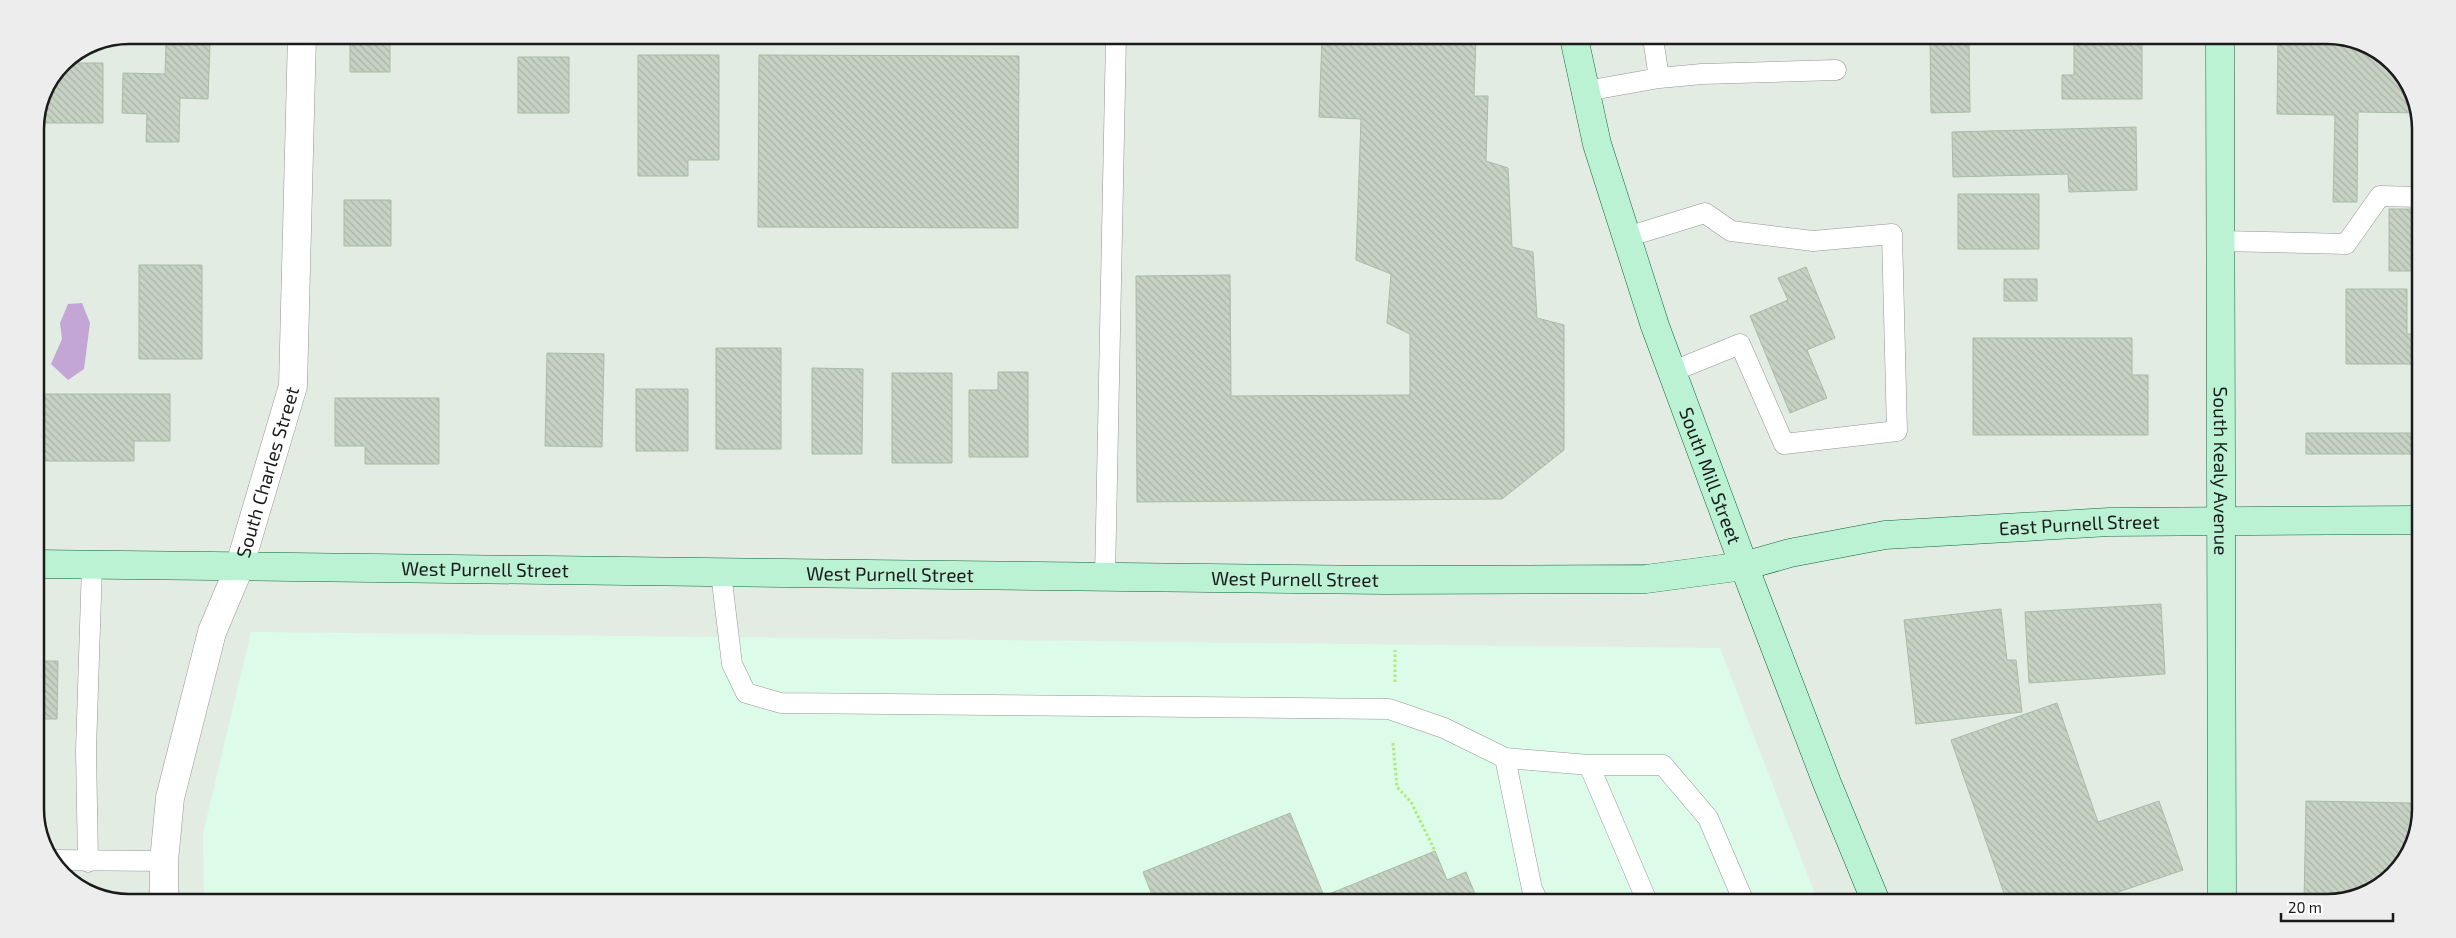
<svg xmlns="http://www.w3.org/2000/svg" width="2456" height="938" font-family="'Exo 2',sans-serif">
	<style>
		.education { fill: #dcfbe8 }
		.water { fill: #c4a6d6 }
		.building { fill: url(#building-back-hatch); stroke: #aabca6 }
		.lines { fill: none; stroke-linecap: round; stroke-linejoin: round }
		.lane-casing { stroke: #959595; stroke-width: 21 }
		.street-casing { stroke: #959595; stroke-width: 29 }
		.secondary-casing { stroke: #0f663b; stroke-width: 29 }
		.path { stroke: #afeb74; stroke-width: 3; stroke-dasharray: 2.5 2.5; stroke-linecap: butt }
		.lane { stroke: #fff; stroke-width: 20 }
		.street { stroke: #fff; stroke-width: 28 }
		.secondary { stroke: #baf2d3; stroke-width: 28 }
		.labels { text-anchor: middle; stroke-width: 5; stroke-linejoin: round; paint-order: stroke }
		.street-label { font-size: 19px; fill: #1b1b1b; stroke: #fff }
		.rim { fill: none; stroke: #1b1b1b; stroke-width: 2.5 }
	</style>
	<defs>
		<pattern id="building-back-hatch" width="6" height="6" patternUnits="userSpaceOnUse" patternTransform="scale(1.25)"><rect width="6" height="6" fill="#c6d2c3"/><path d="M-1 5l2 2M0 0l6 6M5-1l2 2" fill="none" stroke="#aab4a7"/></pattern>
	</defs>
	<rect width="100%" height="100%" fill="#e2ece3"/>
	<!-- education -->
	<path class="education" d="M251,632l1469,16 98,254 -1614,-4 -1,-65z"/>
	<!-- water -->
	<path class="water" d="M82,303l8,20 -6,46 -16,11 -17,-16 11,-25 -2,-16 8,-19z"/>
	<!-- building -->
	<path class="building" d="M350,36h40v36h-40z
		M1322,38h154l-2,58h14l-2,65 22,7 4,79 21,5 4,66 27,7v125l-62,49 -365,3 -1,-226 94,-1 1,121 179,-1v-61l-23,-11 4,-49 -35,-14 5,-141 -42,-2z
		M1930,39h39l1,73 -39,1z
		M2278,40h80l44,32 15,41 -59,-1 -1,90h-24l2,-87 -58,-1z
		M2074,42h68v57h-80v-24h12z
		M166,43l44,2 -2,54 -28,-1 -1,44h-33l1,-28 -25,-1 1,-40 42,1z
		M638,55h81v105h-31v16h-50z
		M759,55l260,1 -1,172 -260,-1z
		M518,57h51v56h-51z
		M62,63h41v60h-68z
		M2136,127l1,63 -68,2 -1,-18 -115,3 -1,-45z
		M1958,194h81v55h-81z
		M344,200h47v46h-47z
		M2389,209h31v62h-31z
		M139,265h63v94h-63z
		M1806,267l29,71 -28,12 20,48 -37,15 -40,-97 38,-16 -10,-22z
		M2004,279h33v22h-33z
		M2346,289h61v45h12v30h-73z
		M1973,338h159v37h16v60h-175z
		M716,348h65v101h-65z
		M547,353l57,1 -2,93 -57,-1z
		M812,368l51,1 -1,85h-50z
		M998,372h30v85h-59v-67h29z
		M892,373h60v90h-60z
		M636,389h52v62h-52z
		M36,394h134v47h-36v20h-98z
		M335,398h104v66h-74v-18h-30z
		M2306,433h113v21h-113z
		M2161,604l4,70 -136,9 -4,-71z
		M2001,609l6,51h9l6,52 -106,12 -12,-104z
		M35,661h23l-1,58h-22z
		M2057,703l41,119 61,-21 24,69 -94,32h-82l-56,-162z
		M2306,801l107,2 -1,41 -32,43 -53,16h-23z
		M1290,813l34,83 111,-45 12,29 19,-8 12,29 -324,-1 -11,-28z"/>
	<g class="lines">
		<!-- lane casing -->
		<g class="lane-casing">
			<path id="lane" d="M1653,38l6,40
				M1586,91l73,-13 43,-4 134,-4
				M1627,237l78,-24 26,18 82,10 79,-7 5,197 -113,13 -44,-100 -69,28
				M2220,241l126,3 34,-48 40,1
				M721,573l11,91 14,29 35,10 608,6 55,19 61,30 84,7h74l45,53 36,84
				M1105,577l11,-540
				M1505,758l27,131 6,12
				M1589,765l58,136
				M52,860l112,1
				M88,862l-2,-112 6,-185"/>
		</g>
		<!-- street casing -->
		<g class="street-casing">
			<g id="street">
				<path id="s1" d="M164,898v-37l6,-63 42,-166 27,-64 54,-182 9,-351"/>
			</g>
		</g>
		<!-- secondary casing -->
		<g class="secondary-casing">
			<g id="secondary">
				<path id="s2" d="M1574,38l23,106 58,182 89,240 83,217 49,119"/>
				<path id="s3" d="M2220,40l2,863"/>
				<path id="s4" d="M35,564l1348,16 263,-1 98,-13 46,-13 95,-18 224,-13 309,-2"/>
			</g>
		</g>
		<!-- path -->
		<path class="path" d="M1395,682v-32
			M1393,743l4,44 14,15 24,49"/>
		<!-- lane -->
		<use href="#lane" class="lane"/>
		<!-- street -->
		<use href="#street" class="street"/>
		<!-- secondary -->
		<use href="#secondary" class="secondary"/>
	</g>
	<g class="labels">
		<!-- street labels -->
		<g class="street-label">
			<text dy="7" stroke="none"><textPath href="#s3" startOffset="431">South Kealy Avenue</textPath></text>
			<text dy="7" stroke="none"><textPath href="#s1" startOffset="441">South Charles Street</textPath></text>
			<text dy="7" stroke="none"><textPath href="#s2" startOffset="459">South Mill Street</textPath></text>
			<text dy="7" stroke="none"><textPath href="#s4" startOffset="2049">East Purnell Street</textPath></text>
			<text dy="7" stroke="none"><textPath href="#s4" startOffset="450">West Purnell Street</textPath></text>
			<text dy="7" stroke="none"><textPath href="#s4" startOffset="855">West Purnell Street</textPath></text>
			<text dy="7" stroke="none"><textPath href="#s4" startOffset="1260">West Purnell Street</textPath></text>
		</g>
	</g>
	<!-- crop -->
	<path d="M0 0H2456V938H0ZM129 44H2327A85 85 0 0 1 2412 129V809A85 85 0 0 1 2327 894H129A85 85 0 0 1 44 809V129A85 85 0 0 1 129 44Z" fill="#ededed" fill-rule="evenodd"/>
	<path class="rim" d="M129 44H2327A85 85 0 0 1 2412 129V809A85 85 0 0 1 2327 894H129A85 85 0 0 1 44 809V129A85 85 0 0 1 129 44Z"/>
	<!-- scale -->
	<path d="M2281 913v8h112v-8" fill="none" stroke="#1b1b1b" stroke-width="2.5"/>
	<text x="2288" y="913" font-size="15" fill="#1b1b1b" stroke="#ffffff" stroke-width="4" paint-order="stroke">20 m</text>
</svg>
